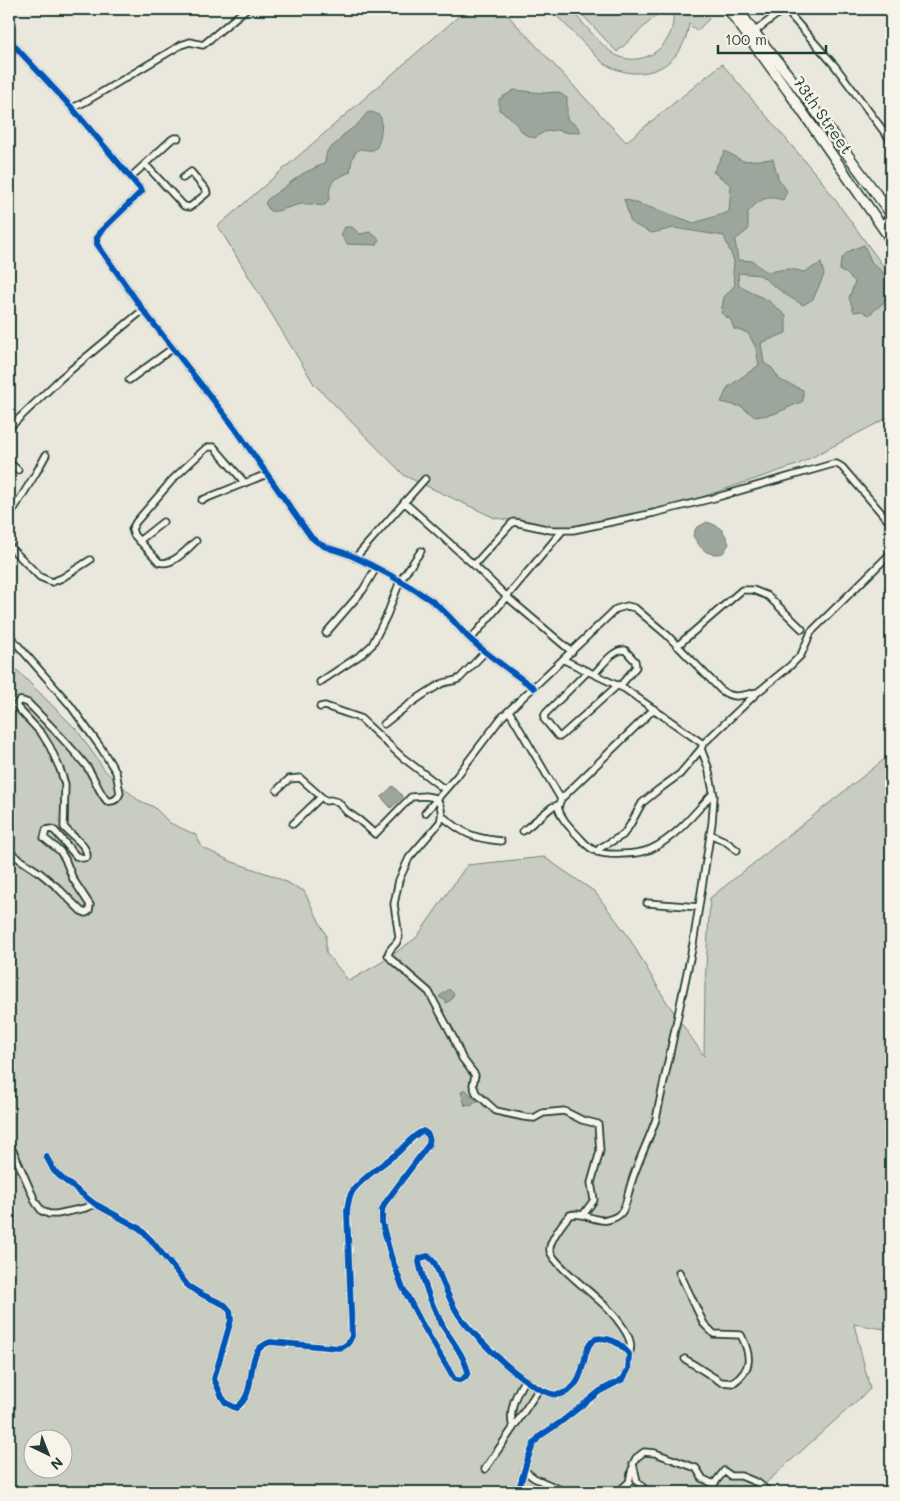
<svg xmlns="http://www.w3.org/2000/svg" width="900" height="1501" font-family="Mali,sans-serif">
	<style>
		.green { fill: #c8ccc1; stroke: #74847a; fill-rule: evenodd }
		.water { fill: #9ca69c; stroke: #6a7c72 }
		.lines { fill: none; stroke-linecap: round; stroke-linejoin: round }
		.street-casing { stroke: #1f3d34; stroke-width: 9 }
		.primary-casing { stroke: #1f3d34; stroke-width: 12 }
		.street { stroke: #f7f3e8; stroke-width: 5.5 }
		.primary { stroke: #f7f3e8; stroke-width: 9 }
		.cycleway-casing { stroke: #f7f3e8; stroke-width: 9 }
		.cycleway { stroke: #0057b8; stroke-width: 6 }
		.labels { text-anchor: middle; stroke-width: 5; stroke-linejoin: round; paint-order: stroke }
		.street-label { font-size: 16px; fill: #1f3d34; stroke: #f7f3e8 }
	</style>
	<rect width="100%" height="100%" fill="#eae8dd"/>
	<filter id="ink" filterUnits="userSpaceOnUse"><feTurbulence type="fractalNoise" baseFrequency=".02" numOctaves="2"/><feDisplacementMap in="SourceGraphic" scale="10" xChannelSelector="R" yChannelSelector="G"/><feConvolveMatrix kernelMatrix="1 2 1 2 8 2 1 2 1" color-interpolation-filters="sRGB"/></filter>
	<g filter="url(#ink)">
		<!-- green -->
		<path class="green" d="M467,9h35l124,133 96,-78 99,116 70,97v139l-94,49 -113,38 -111,26 -78,-11 -90,-42 -91,-92 -96,-158z
			M550,9h20c13,13 29,35 44,45 16,10 37,5 49,-9 9,-10 12,-24 9,-36h27l10,10 -12,12 -8,-7c-6,44 -48,62 -86,39z
			M577,9h86l-46,43z
			M9,662l68,68 29,42 32,28 16,7 16,16 26,12 6,12 28,14 44,15 30,15 22,44v18l23,28 33,-19 34,-24 51,-73 77,-8 51,35 33,44 38,65 38,55 1,-72 5,-86 181,-144v565l-7,10 -30,-5 16,65 -114,103h-747zM32,1438h30v30h-30z"/>
		<!-- water -->
		<path class="water" d="M514,90l30,3 14,-1 9,6v21l10,7 4,6 -11,1 -14,-3 -12,2 -10,6 -10,-4 -15,-18 -10,-6v-11z
			M371,112c4,1 8,2 10,6 2,5 -1,28 -6,31 -4,3 -11,0 -16,0 -10,11 -6,11 -9,23l-15,7 -5,7 -1,13 -4,6c-7,2 -12,-2 -20,-1 -13,0 -24,9 -35,7l-5,-8 3,-4 34,-25 21,-10 2,-3 2,-10 12,-10 4,-6 14,-10 10,-12z
			M725,151l18,10 30,-2 5,19 9,13 -4,9c-17,-5 -23,-1 -35,12v18l-13,10 3,20 15,1c18,17 15,9 36,8 5,0 10,2 15,3l17,-9 3,12 -11,24 -10,6 -17,-10 -26,-20 -22,-2 1,13 30,15 17,15v17l-25,10 3,20 8,5 8,12 23,10v11l-29,13 -19,3 -13,-10 -21,-5 7,-15 31,-22 -3,-17 -8,-15 -14,-4 -3,-9 -10,-7 3,-16 11,-12 -2,-12 1,-12 -10,-25 -50,-8 -22,5 -21,-10 -7,-24 43,14 27,10 35,-11 2,-27 -18,-13z
			M345,227h7l8,7 10,-2 9,7 -2,6 -30,-1 -6,-9z
			M864,245l8,18 12,10 6,10 -1,15 -20,17 -7,-4 -8,1 -5,-14 6,-16 -9,-9 -6,-2c0,-18 8,-20 24,-26z
			M707,522c15,5 17,9 22,22l-6,9c-16,4 -22,-4 -30,-17l3,-8z
			M393,786l10,11 -12,11 -10,-11z
			M449,989l5,5 -3,6 -5,3v-2l-7,-4z
			M465,1089l12,12 -6,5 -5,-2 -1,2 -4,-14z"/>
		<g class="lines">
			<!-- street casing -->
			<g class="street-casing">
				<path id="street" d="M785,9l50,57 56,75
					M887,9l4,4
					M754,32l30,-23
					M9,40l63,68 70,83 -43,42 -2,5v6l46,66 92,118 76,109c13,13 26,12 41,19 27,12 53,27 77,43 16,10 28,27 41,40 20,18 42,33 64,49
					M72,108l13,-6 96,-57 9,-3 13,3 43,-36
					M145,164l39,42 6,1 17,-14 -1,-3 -15,-18 -8,6
					M131,177l40,-37 3,-2h4
					M880,224l11,-7
					M129,380l44,-32
					M9,428l52,-50 82,-68
					M9,462l9,8
					M202,500l65,-26
					M404,502l70,63 32,31 66,56
					M9,517l27,-44 10,-18
					M139,541l24,-19
					M196,541c-9,8 -24,26 -37,21l-25,-27 -2,-6 4,-7 38,-44 31,-29 4,-2h5l31,36
					M9,546l31,31 12,5 10,-4 28,-18
					M355,558l70,-79
					M474,565l38,-42 2,-1 37,8h22l81,-17 60,-15 119,-34h4l5,3 49,57
					M326,633l37,-43 13,-22
					M9,635l61,70 31,43 15,24 4,21c-2,6 -6,9 -13,8 -9,-10 -12,-23 -20,-34 -18,-23 -39,-44 -59,-64 -6,-3 -10,-4 -12,3l26,28 8,13 10,22 5,15 -1,43c7,9 24,18 23,30l-4,1 -7,-2 -21,-25 -4,-2 -5,1 -2,8 16,13 5,8 8,20 17,26 -1,6 -3,2 -5,-2 -24,-24 -17,-14 -31,-21
					M471,639l92,-109
					M677,646l65,-56h11l15,6 34,33
					M564,660l61,29 78,55
					M588,671l-43,43 -1,5 14,17h3l57,-51
					M594,674c8,-8 19,-25 31,-24l10,11 1,6 -16,19
					M320,682l42,-28 10,-9 15,-30 13,-34 21,-30
					M320,707l5,-1 35,12 42,39 42,32
					M654,709l-93,90 -3,8c3,13 14,22 22,31 13,15 21,17 41,16 10,0 20,-1 30,-5 25,-12 44,-36 62,-56
					M509,711l52,88
					M384,724c16,-13 39,-30 57,-40 6,-3 13,-2 19,-6l25,-26
					M277,790l12,-11 11,-1 26,23 4,-1 8,2 9,10 12,8 16,14 36,-37 14,-1 11,2c5,7 7,15 4,24l-31,36 -10,22 -5,24 5,33c-1,8 -10,10 -11,18l4,5 37,32 24,45 9,21 13,17 -2,10 3,8 20,18 28,6 10,1 9,-5 21,-2 18,9 16,4 2,27 -9,32 3,17 -11,15
					M425,813l32,-37 44,-58 115,-109 11,-3 8,2 32,27 54,55c12,10 23,5 37,2
					M442,816c22,18 30,22 59,25
					M293,824l28,-27
					M523,831l29,-24 7,-2
					M710,834l15,7 12,9
					M597,852l3,-4 23,-13 7,-10 12,-22 16,-13 22,-16 21,-25 2,-5 55,-52 32,-26 11,-11 10,-23 80,-79
					M647,903l52,4
					M9,1144l6,11 21,48 6,8 7,3h8l28,-6 10,-4
					M46,1156l8,15 10,9 31,24 44,24 12,12 37,46 15,9 22,10 5,6 1,9 -17,59 8,18 4,6 10,5c25,-17 5,-57 34,-66l69,6c8,-2 10,-5 13,-12l-5,-125c1,-8 2,-16 7,-22 12,-14 28,-24 42,-35 9,-7 16,-19 27,-23 6,3 7,6 6,13l-44,59 -3,7v13l9,33 11,30 19,36 33,57c7,3 11,0 14,-7 -4,-16 -15,-30 -24,-44 -12,-21 -20,-43 -25,-66l1,-4 8,-2 6,6c8,17 14,36 24,52 13,20 79,87 103,80 29,-8 18,-49 35,-55 4,-2 8,0 11,0 10,2 16,8 22,15l-1,16 -5,9 -23,12 -39,31 -21,14 -6,7 -7,18 -9,31
					M679,1272l25,52 10,10 27,1c10,20 12,34 -8,48l-12,-1 -36,-23
					M629,1354c4,-9 0,-17 -5,-25 -4,-6 -9,-13 -14,-18 -12,-14 -56,-46 -60,-60 -2,-9 14,-30 20,-36 12,-4 25,7 37,5 5,-1 11,-4 14,-7 5,-6 6,-15 8,-22 6,-25 19,-48 27,-72l37,-175 19,-121 2,-27 -6,-29 -7,-18
					M513,1428l26,-39
					M485,1469l28,-41c-5,-18 3,-34 12,-49
					M525,1471l9,7 32,14
					M618,1492l11,-10 3,-13
					M647,1492l-10,-11 -4,-17 3,-6 8,-6 11,1 41,15 7,11 11,5 10,-13 7,5h10l17,7 11,9"/>
			</g>
			<!-- primary casing -->
			<g class="primary-casing">
				<path id="primary" d="M728,9l60,82 103,149
					M738,9l16,23 44,55 93,127
					M891,1369v7"/>
			</g>
			<!-- street -->
			<use href="#street" class="street"/>
			<!-- primary -->
			<use href="#primary" class="primary"/>
			<!-- cycleway casing -->
			<g class="cycleway-casing">
				<path id="cycleway" d="M9,40l63,68 70,83 -43,42 -2,5v6l46,66 92,118 76,109c13,13 26,12 41,19 27,12 53,27 77,43 16,10 28,27 41,40 20,18 42,33 64,49
					M46,1156l8,15 10,9 31,24 44,24 12,12 37,46 15,9 22,10 5,6 1,9 -17,59 8,18 4,6 10,5c25,-17 5,-57 34,-66l69,6c8,-2 10,-5 13,-12l-5,-125c1,-8 2,-16 7,-22 12,-14 28,-24 42,-35 9,-7 16,-19 27,-23 6,3 7,6 6,13l-44,59 -3,7v13l9,33 11,30 19,36 33,57c7,3 11,0 14,-7 -4,-16 -15,-30 -24,-44 -12,-21 -20,-43 -25,-66l1,-4 8,-2 6,6c8,17 14,36 24,52 13,20 79,87 103,80 29,-8 18,-49 35,-55 4,-2 8,0 11,0 10,2 16,8 22,15l-1,16 -5,9 -23,12 -39,31 -21,14 -6,7 -7,18 -9,31"/>
			</g>
			<!-- cycleway -->
			<use href="#cycleway" class="cycleway"/>
		</g>
	</g>
	<g class="labels">
		<!-- street labels -->
		<g class="street-label">
			<text transform="translate(823 115) rotate(55)" y="6">73th Street</text>
		</g>
	</g>
	<!-- margin -->
	<rect width="900" height="1501" fill="none" stroke="#f7f3e8" stroke-width="30"/>
	<rect x="15" y="15" width="870" height="1471" fill="none" stroke="#1f3d34" stroke-width="2" filter="url(#ink)"/>
	<!-- north arrow -->
	<g transform="translate(48 1454) rotate(137)"><circle r="24" fill="#f7f3e8" stroke="#a1aaa0"/>
	<path d="M0-4L9 19L0 12L-9 19Z" fill="#1f3d34"/>
	<text y="-8" font-size="14" font-weight="bold" text-anchor="middle" fill="#1f3d34">N</text>
	</g>
	<!-- scale -->
	<path d="M718 45v8h108v-8" fill="none" stroke="#1f3d34" stroke-width="2.5"/>
	<text x="725" y="45" font-size="15" fill="#1f3d34" stroke="#f7f3e8" stroke-width="4" paint-order="stroke">100 m</text>
</svg>
